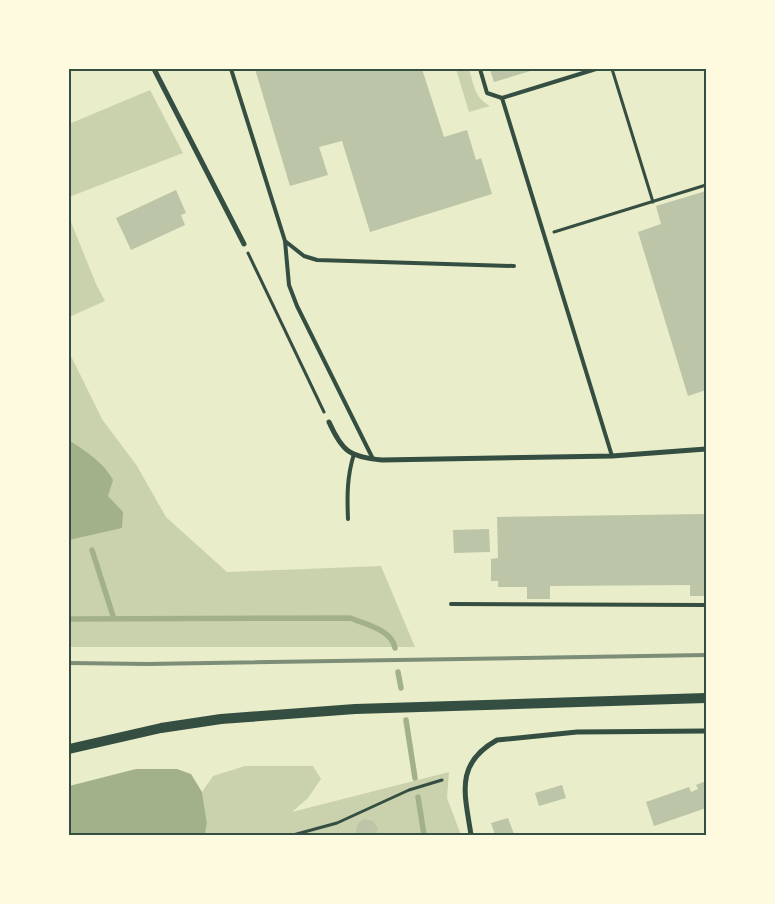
<svg xmlns="http://www.w3.org/2000/svg" width="775" height="904" font-family="Cabin,sans-serif">
	<style>
		.green { fill: #cad2ad }
		.water { fill: #a3b18a }
		.lines { fill: none; stroke-linecap: round; stroke-linejoin: round }
		.stream { stroke: #a3b18a; stroke-width: 5.5 }
		.building { fill: #bcc5a7 }
		.path { stroke: #344e41; stroke-width: 3 }
		.service { stroke: #344e41; stroke-width: 4 }
		.minor { stroke: #344e41; stroke-width: 5 }
		.secondary { stroke: #344e41; stroke-width: 10 }
		.rail { stroke: #7c8e77; stroke-width: 4 }
		.neatline { fill: none; stroke: #344e41; stroke-width: 2 }
	</style>
	<rect width="100%" height="100%" fill="#e9edc9"/>
	<!-- green -->
	<path class="green" d="M456,69h13c5,16 5,28 21,37l-21,6z
		M150,90l33,63 -114,44v-73z
		M69,217l27,67 9,17 -36,16z
		M69,352l33,67 35,47 29,51 61,55 154,-6 34,81h-346z
		M245,766h68l8,13 -13,19 -16,14 157,-40 -2,26 14,37h-261l5,-1 2,-11 -5,-31 11,-16z"/>
	<!-- water -->
	<path class="water" d="M70,441c17,11 33,21 43,39l-5,16 15,16 -1,16 -53,12z
		M136,769h41l14,5 11,18 5,31 -2,11 -136,1v-49z"/>
	<g class="lines">
		<!-- stream -->
		<path class="stream" d="M92,550l22,69
			M69,619l281,-1c15,6 42,12 45,30
			M398,672l3,16
			M406,720l9,58
			M418,797l6,38"/>
	</g>
	<!-- building -->
	<path class="building" d="M255,69h167l22,68 23,-7 9,30 5,-2 11,36 -122,38 -28,-91 -23,6 9,28 -38,11z
		M490,69h47l-43,13z
		M176,190l10,23 -5,2 4,10 -54,25 -15,-32z
		M706,191v199l-18,6 -50,-164 23,-8 -5,-18z
		M706,514v82h-16v-11l-140,1v13h-23v-12h-29v-6h-7v-22l7,-1 -1,-41z
		M489,529l1,23 -36,1 -1,-23z
		M706,781v27l-52,18 -8,-24 43,-15 2,5 7,-3 -2,-4z
		M562,785l4,13 -27,8 -4,-13z
		M508,818l6,16 -19,1 -4,-12z
		M365,819l8,2 5,7 -2,7h-18l-2,-4 2,-8z"/>
	<g class="lines">
		<!-- path -->
		<path class="path" d="M612,69l41,133
			M554,232l152,-47
			M248,253l76,159
			M293,835l44,-12 72,-33 33,-10"/>
		<!-- service -->
		<path class="service" d="M231,69l54,172 19,15 13,4 197,6
			M480,69l7,24 15,5 94,-29
			M502,98l110,358
			M285,241l4,44 8,21 76,153
			M348,519c-1,-23 -1,-43 6,-65
			M451,604l255,1"/>
		<!-- minor -->
		<path class="minor" d="M154,69l90,175
			M329,422c13,29 20,35 53,38l230,-4 94,-7
			M471,835c-6,-41 -17,-71 26,-95l80,-8 129,-1"/>
		<!-- secondary -->
		<path class="secondary" d="M69,749l92,-21 60,-9 134,-10 351,-11"/>
		<!-- rail -->
		<path class="rail" d="M69,663l78,1 559,-9"/>
	</g>
	<!-- border -->
	<rect width="775" height="904" fill="none" stroke="#fefae0" stroke-width="140"/>
	<rect x="70" y="70" width="635" height="764" class="neatline"/>
</svg>
